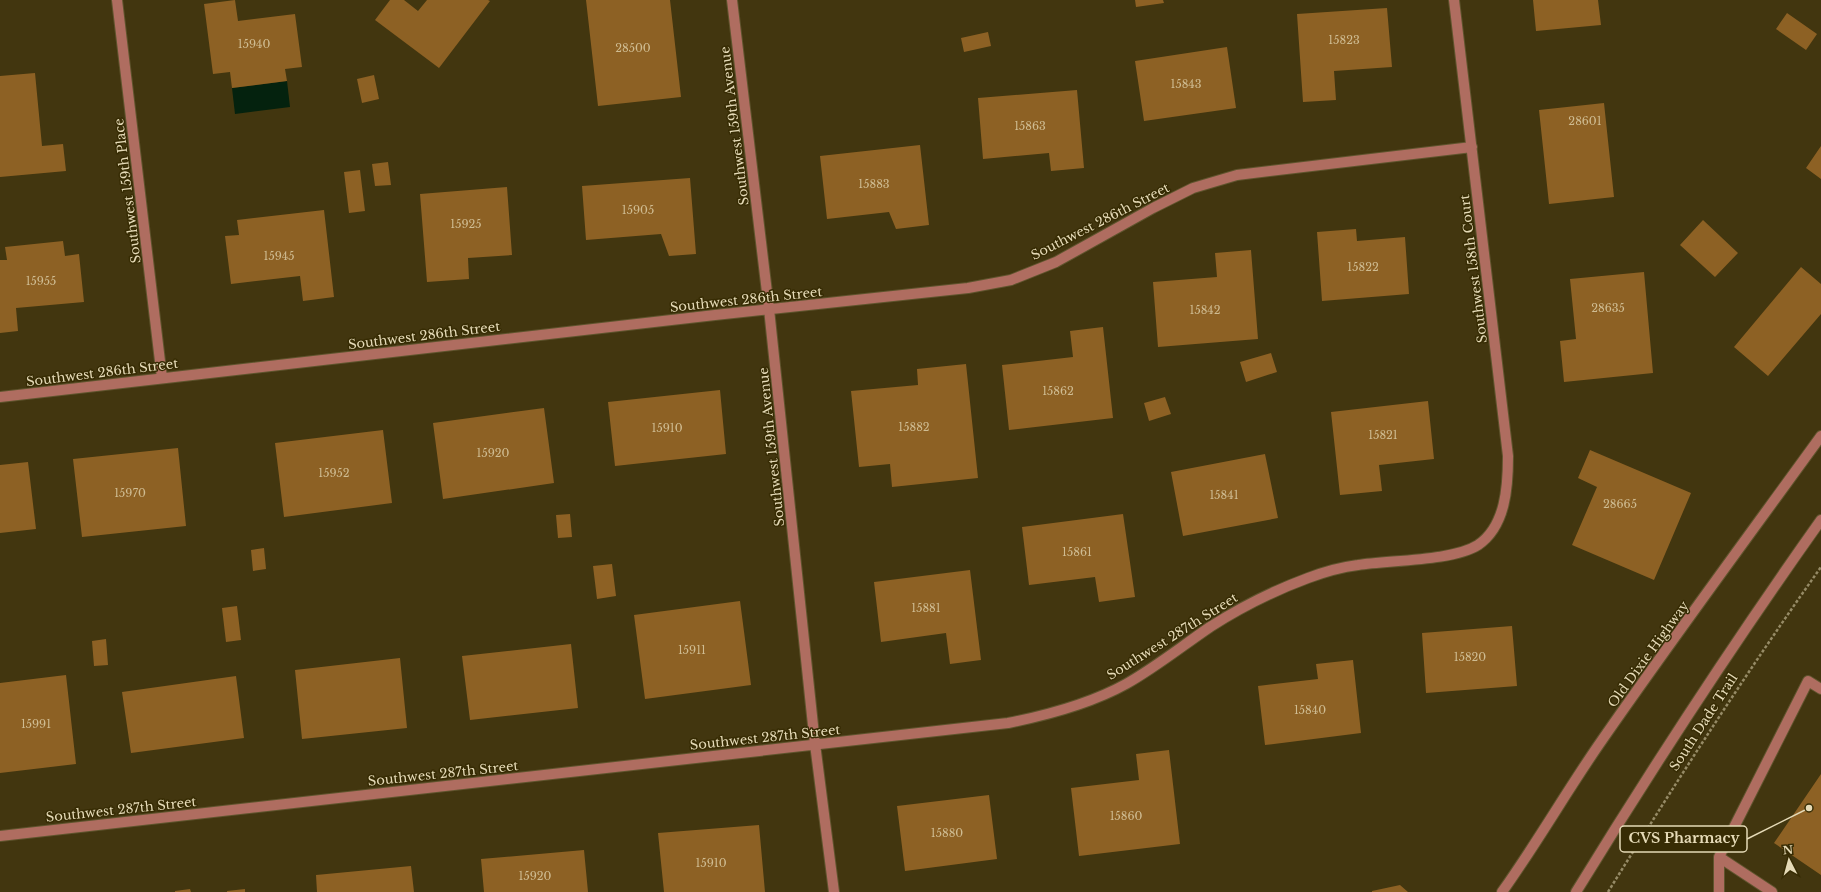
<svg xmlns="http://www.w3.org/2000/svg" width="1821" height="892" font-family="'Libre Baskerville',serif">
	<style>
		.water { fill: #04220e }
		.building { fill: #8d6124 }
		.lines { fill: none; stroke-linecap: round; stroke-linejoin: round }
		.minor-casing { stroke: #5f542d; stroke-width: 12 }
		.path { stroke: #968b66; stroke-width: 2.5; stroke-dasharray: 3 2; stroke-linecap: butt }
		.minor { stroke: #af6d60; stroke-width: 10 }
		.labels { text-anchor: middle; stroke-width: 3; stroke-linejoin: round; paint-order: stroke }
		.number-label { font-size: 11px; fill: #cfbc92 }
		.street-label { font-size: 13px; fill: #e5dab7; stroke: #372c04 }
		.leader { fill: none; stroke: #e5dab7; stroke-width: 1.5 }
		.callout-dot { fill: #e5dab7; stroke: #372c04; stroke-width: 1.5 }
		.callout { fill: #372c04; stroke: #e5dab7; stroke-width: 1.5 }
		.callout-label { font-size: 14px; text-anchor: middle; font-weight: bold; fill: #e5dab7 }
	</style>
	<rect width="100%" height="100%" fill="#42360f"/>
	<!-- water -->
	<path class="water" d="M287,81l3,26 -55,7 -3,-26z"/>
	<!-- building -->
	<path class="building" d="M235,0l3,21 57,-7 7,53 -17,2 2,12 -55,7 -2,-16 -17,2 -9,-70z
		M390,0h14l14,11 9,-11h61l2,1 -51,67 -64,-48z
		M586,0h84l11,97 -83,9z
		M1135,0h28l1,3 -28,4z
		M1533,0h65l3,25 -65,6z
		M1387,8l5,59 -58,4 2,29 -33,2 -6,-88z
		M1787,13l30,21 -11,16 -30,-21z
		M988,32l3,14 -27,6 -3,-14z
		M1227,47l9,61 -92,13 -9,-60z
		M35,73l7,73 21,-2 3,27 -66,6v-101z
		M374,75l5,24 -17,4 -5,-24z
		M1077,90l7,78 -33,3 -2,-18 -66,6 -5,-61z
		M1604,103l10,94 -65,7 -10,-94z
		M920,145l9,80 -33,4 -7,-17 -62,7 -7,-63z
		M1821,146v33l-15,-11z
		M388,162l3,23 -16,1 -3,-22z
		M360,170l5,41 -16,2 -5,-41z
		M690,178l6,76 -27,2 -8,-22 -75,6 -4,-54z
		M507,187l5,68 -44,3 1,21 -42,3 -7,-88z
		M324,210l10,87 -31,4 -3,-25 -69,8 -6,-48 14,-1 -2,-15z
		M1703,220l35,33 -23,24 -35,-32z
		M1356,229l1,12 48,-4 4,57 -87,7 -5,-69z
		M63,241l2,15 14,-2 5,48 -68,6 2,23 -18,2v-73h7l-2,-13z
		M1251,250l7,89 -100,8 -5,-65 64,-5 -2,-24z
		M1801,267l20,17v30l-53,62 -34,-29z
		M1644,272l9,101 -89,9 -4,-41 16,-2 -6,-60z
		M1103,327l10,91 -104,12 -7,-65 71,-8 -3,-26z
		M1271,353l6,19 -31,10 -6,-20z
		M966,364l12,114 -86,9 -2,-23 -31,3 -8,-76 67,-6 -1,-16z
		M720,390l6,64 -111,12 -7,-64z
		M1165,397l6,17 -22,7 -5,-18z
		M1428,401l6,58 -55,6 3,26 -42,4 -9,-83z
		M544,408l10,75 -111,16 -10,-76z
		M383,430l9,73 -108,14 -9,-74z
		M178,448l8,78 -104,11 -9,-78z
		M1590,450l101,43 -37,87 -82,-35 25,-58 -19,-9z
		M1265,454l13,64 -95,18 -12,-64z
		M28,462l8,67 -36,4v-68z
		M570,514l2,23 -14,1 -2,-23z
		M1123,514l12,83 -36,5 -4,-25 -66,8 -7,-58z
		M264,548l2,21 -13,2 -2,-21z
		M612,564l4,32 -19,3 -4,-33z
		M970,570l11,90 -31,4 -4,-31 -65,9 -7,-60z
		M740,601l11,84 -106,14 -11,-84z
		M237,606l4,34 -15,2 -4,-34z
		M1512,626l5,60 -91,7 -4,-60z
		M106,639l2,26 -14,1 -2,-25z
		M571,644l7,64 -108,12 -8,-64z
		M400,658l7,70 -105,11 -7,-69z
		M1353,660l8,73 -96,12 -7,-59 60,-7 -2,-15z
		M66,675l10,89 -76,9v-90z
		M236,676l8,62 -113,15 -9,-61z
		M1169,750l11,94 -101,12 -8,-68 68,-8 -3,-26z
		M1821,774v101l-47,-32z
		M989,795l8,64 -92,12 -8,-65z
		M759,825l6,67h-101l-6,-59z
		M584,850l4,42h-104l-3,-33z
		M411,866l3,26h-97l-1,-17z
		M1400,885l8,7h-36v-1z
		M190,889l1,3h-16v-1z
		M245,889v3h-18v-1z"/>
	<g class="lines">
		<!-- minor casing -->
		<g class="minor-casing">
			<path id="minor" d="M117,0l45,378
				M732,0l37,309 46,435 19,148
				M0,397l715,-82 253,-27 43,-8 45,-18 97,-54 40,-20 44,-13 235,-28
				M0,836l1008,-113c40,-8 82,-19 118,-39 30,-17 56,-38 84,-57 31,-20 63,-36 98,-49 16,-6 34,-11 50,-13 32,-5 95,-4 120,-20 28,-19 30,-59 30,-89l-54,-456
				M1719,857l53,35
				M1502,892c35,-49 64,-100 98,-149 72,-104 147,-205 221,-307
				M1576,892c78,-127 159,-251 245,-372
				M1719,892v-35l89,-176 13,8"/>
		</g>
		<!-- path -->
		<path class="path" d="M1608,892c68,-110 138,-219 213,-325"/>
		<!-- minor -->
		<use href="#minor" class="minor"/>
	</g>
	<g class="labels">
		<!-- number labels -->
		<g class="number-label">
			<text x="1344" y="44">15823</text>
			<text x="254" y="48">15940</text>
			<text x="633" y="52">28500</text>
			<text x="1186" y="88">15843</text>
			<text x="1585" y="125">28601</text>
			<text x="1030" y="130">15863</text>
			<text x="874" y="188">15883</text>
			<text x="638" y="214">15905</text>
			<text x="466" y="228">15925</text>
			<text x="279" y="260">15945</text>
			<text x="1363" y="271">15822</text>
			<text x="41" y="285">15955</text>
			<text x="1608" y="312">28635</text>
			<text x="1205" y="314">15842</text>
			<text x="1058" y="395">15862</text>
			<text x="914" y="431">15882</text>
			<text x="667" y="432">15910</text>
			<text x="1383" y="439">15821</text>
			<text x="493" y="457">15920</text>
			<text x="334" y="477">15952</text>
			<text x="130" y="497">15970</text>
			<text x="1224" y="499">15841</text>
			<text x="1620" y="508">28665</text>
			<text x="1077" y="556">15861</text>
			<text x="926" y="612">15881</text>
			<text x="692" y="654">15911</text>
			<text x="1470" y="661">15820</text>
			<text x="1310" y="714">15840</text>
			<text x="36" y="728">15991</text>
			<text x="1126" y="820">15860</text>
			<text x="947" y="837">15880</text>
			<text x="711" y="867">15910</text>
			<text x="535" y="880">15920</text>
		</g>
		<!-- street labels -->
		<g class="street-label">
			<text transform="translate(734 126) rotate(-97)" y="5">Southwest 159th Avenue</text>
			<text transform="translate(127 191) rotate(-97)" y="5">Southwest 159th Place</text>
			<text transform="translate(1100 221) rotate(-27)" y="5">Southwest 286th Street</text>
			<text transform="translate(1473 269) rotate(-97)" y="5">Southwest 158th Court</text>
			<text transform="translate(746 299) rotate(-6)" y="5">Southwest 286th Street</text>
			<text transform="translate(424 335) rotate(-7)" y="5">Southwest 286th Street</text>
			<text transform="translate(102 372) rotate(-7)" y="5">Southwest 286th Street</text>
			<text transform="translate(771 447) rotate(-96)" y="5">Southwest 159th Avenue</text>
			<text transform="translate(1172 636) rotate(-32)" y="5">Southwest 287th Street</text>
			<text transform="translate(1648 654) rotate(-54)" y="5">Old Dixie Highway</text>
			<text transform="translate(1703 722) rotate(-57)" y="5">South Dade Trail</text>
			<text transform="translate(765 737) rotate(-6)" y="5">Southwest 287th Street</text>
			<text transform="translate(443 773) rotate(-6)" y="5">Southwest 287th Street</text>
			<text transform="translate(121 809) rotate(-6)" y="5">Southwest 287th Street</text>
		</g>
	</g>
	<!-- callouts -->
	<path class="leader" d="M1809 808L1747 839"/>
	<circle class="callout-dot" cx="1809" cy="808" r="4"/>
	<rect class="callout" x="1620" y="826" width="127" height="26" rx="4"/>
	<g class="callout-label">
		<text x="1684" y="843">CVS Pharmacy</text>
	</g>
	<!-- north arrow -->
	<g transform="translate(1789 860) rotate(354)" stroke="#372c04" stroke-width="3" paint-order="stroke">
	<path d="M0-3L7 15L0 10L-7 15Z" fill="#e5dab7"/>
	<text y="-6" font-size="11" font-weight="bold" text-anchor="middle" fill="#e5dab7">N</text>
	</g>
</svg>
